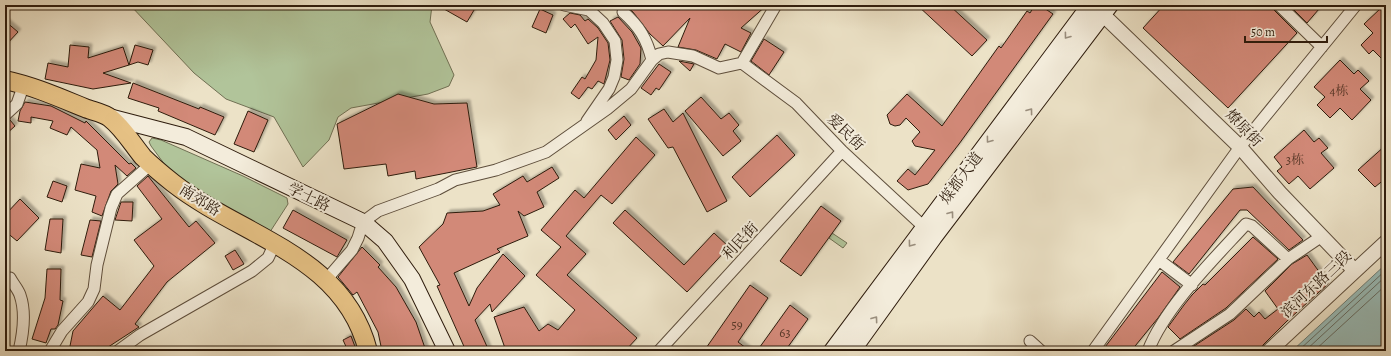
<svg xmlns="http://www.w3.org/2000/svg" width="1391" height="356" font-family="Alegreya,'Noto Serif SC',serif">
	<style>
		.green { fill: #b1c49a; stroke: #707054 }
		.water { fill: #99bdba; stroke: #6e7d75 }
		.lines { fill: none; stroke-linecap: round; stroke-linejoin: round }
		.shore { stroke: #646c64; stroke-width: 1 }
		.building { fill: #d28978; stroke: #2e1c0d; filter: url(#shadow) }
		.minor-casing { stroke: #5e4e3c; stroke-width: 13 }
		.tertiary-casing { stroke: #5e4e3c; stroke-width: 16 }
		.secondary-casing { stroke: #2e1c0d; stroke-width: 18 }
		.primary-casing { stroke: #2e1c0d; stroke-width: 20 }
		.minor { stroke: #f3ecdb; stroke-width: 11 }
		.tertiary { stroke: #f3ecdb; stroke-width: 14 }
		.secondary { stroke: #f3ecdb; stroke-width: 16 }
		.primary { stroke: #e6c184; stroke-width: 18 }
		.oneway { stroke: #9a8e7e }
		.labels { text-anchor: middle; stroke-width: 4; stroke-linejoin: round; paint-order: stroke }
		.number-label { font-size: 13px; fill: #573728 }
		.street-label { font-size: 15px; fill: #2e1c0d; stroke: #f3ecdb }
	</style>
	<defs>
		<filter id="shadow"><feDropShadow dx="3" dy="-3" stdDeviation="1" flood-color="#0004"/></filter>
	</defs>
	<rect width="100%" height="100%" fill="#ece2c7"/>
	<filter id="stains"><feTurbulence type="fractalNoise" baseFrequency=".005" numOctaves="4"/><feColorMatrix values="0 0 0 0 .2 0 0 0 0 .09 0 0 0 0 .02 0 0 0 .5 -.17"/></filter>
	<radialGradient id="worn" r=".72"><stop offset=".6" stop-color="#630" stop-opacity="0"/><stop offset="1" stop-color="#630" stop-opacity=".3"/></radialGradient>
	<!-- green -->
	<path class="green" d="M130,5h302l-2,17 24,53 -5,11 -21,8 -77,14 -13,9 -9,23 -26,27 -29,-50 -48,-18 -32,-26z
		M152,138l9,2 82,36 44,22 1,6 -20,31 -97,-62 -20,-27 -2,-4z
		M832,233l15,10 -4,5 -14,-10z"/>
	<!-- water -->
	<path class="water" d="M1386,264v87h-94z"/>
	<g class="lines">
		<!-- shore -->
		<path class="shore" d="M1298,351l88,-81
			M1305,351l81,-75
			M1314,351l72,-66"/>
	</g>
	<!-- building -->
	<path class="building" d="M437,5h40l-10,17z
		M619,5h34l6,4 4,-4h104l-26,23 10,5 -10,19 -16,-8 -8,15 -21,-9 -18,-3 12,-29 -27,28 -13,-12 -17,-22 -8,-7z
		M917,5h32l38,35 -15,16z
		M1035,5h11l-2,3 9,6 -94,130 -31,40 -20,6 -11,-9 11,-12 7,6 20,-25 -20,-4 -3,-5 8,-9 -14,-14 -6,7 -5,1 -5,-2 -3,-9 20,-21 35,32 57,-80 2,2 26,-37 3,2z
		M1164,5h108l2,5 23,23 -69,75 -85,-80z
		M1289,5h25l5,4 -12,14z
		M1381,8l5,5v50l-13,-13 -4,4 -8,-9 12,-12 -9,-9z
		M540,9l13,6 -7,18 -14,-6z
		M570,13l10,2 5,6 3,-2 10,9 10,15 2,17 -6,24 -6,-3 -6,8 -4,-2 -9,12 -8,-6 11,-16 3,2 11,-19 2,-23 -10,7 -13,-20 -4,4 -8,-9z
		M618,17l14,15 9,16 -1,16 -11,16 -8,-3 3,-18 -2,-19 -12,-19z
		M5,21l13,11 -13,14z
		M764,39l20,13 -15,23 -18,-14z
		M70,45l19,2 -1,11 35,-11 6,18 -26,8 28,10 -38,6 -48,-10 3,-16 20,4z
		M135,45l18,5 -5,15 -10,-3 -9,3z
		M1340,60l14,14 4,-4 11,11 -9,8 11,11 -19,20 -12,-12 -10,10 -13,-13 8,-8 -11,-10z
		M679,61l15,3 -4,7z
		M659,64l12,8 -12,18 -3,-2 -5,7 -10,-7z
		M133,83l66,26 1,-2 24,10 -9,18 -57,-24 1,-3 -31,-10z
		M398,94l36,10 33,-1 10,64 -61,12 -1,-8 -27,5 -2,-12 -42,5 -7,-45z
		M701,97l20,22 8,-6 10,12 -6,6 8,10 -18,15 -38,-45z
		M25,102l26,4 34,17 1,-2 43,43 2,-1 5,5 -9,8 -12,-11 3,19 -7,7 -9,25 -10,-4 4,-16 -21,-6 6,-26 19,4 -3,-18 -26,-23 -4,8 -17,-7 3,-7 -22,-4v6l-13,-2 2,-10z
		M664,109l9,13 10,-9 44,88 -20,11 -34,-65 -5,1 -20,-29z
		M248,111l20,9 -14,32 -20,-8z
		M624,116l7,9 -15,15 -8,-10z
		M10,120l5,6 -10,9v-13z
		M1304,130l10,12 5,-4 9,10 -7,5 13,15 -24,21 -12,-13 -9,8 -12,-13 5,-4 -8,-10z
		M777,135l18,20 -45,42 -18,-20z
		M636,137l19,18 -43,49 -11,-9 -35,41 20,18 -19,21 70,63 -12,13h-119l-12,-34 30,-10 15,24 9,-7 10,6 17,-20 -39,-35 25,-28 -20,-17 34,-40 9,8z
		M1386,145v33l-11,9 -17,-17z
		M552,167l7,11 -22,14 7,15 -20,9 -6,-5 10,25 -31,13 3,3 -46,21 15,33 8,-18 26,-34 22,22 -33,36 -2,-8 -15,16 14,31h-23l-29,-65 3,-1 -21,-38 24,-23 4,-11 36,-2 17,-6 -7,-11 30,-18 4,6z
		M148,176l41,51 7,-6 19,22 -48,39 -32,42 4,3 -37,24h-33l4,-20 30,-35 17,14 34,-44 -20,-26 28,-21 -25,-33z
		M53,181l14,5 -5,16 -15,-5z
		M1253,187l50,53 -14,10 -42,-40h-7l-51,64 -16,-12 60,-73z
		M20,199l19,19 -22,23 -12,-10v-16z
		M121,202h12l-1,19 -17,-1z
		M821,206l20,15 -40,55 -21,-15z
		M293,210l54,30 -10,17 -54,-29z
		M625,210l59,55 30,-32 15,14 -42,45 -74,-69z
		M50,219h13l-2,34 -16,-3z
		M90,220l11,1 -9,36 -11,-2z
		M1253,237l25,22 -52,49 -46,31 -12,-12 16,-22 8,-10 11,-11 2,1z
		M362,247l18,18 -2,2 18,20 20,35 10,29h-12l-1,-3 -10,3h-21l-4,-19 -21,-40 -4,3 -15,-18z
		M235,250l9,14 -11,6 -8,-14z
		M1307,255l21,29 -41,37 -24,24 -2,6h-68l-2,-3 43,-28 12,-11 8,8 5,-5 6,7 13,-10 -13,-18 27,-27z
		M47,269h14l-1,31 3,1 -5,24 -3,4h-4l-5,14 -14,-4 13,-41z
		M1162,272l18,15 -22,31 -27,33h-29z
		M750,285l18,13 -30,44 12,9h-46z
		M790,305l18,14 -23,32h-28z
		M351,336l3,8 3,7h-9l-5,-11z"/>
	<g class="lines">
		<!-- minor casing -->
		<g class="minor-casing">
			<path id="minor" d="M564,5l25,5 14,13 12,18 2,19 -3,17 -5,12 -22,32
				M1279,5l43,42
				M623,12c16,14 24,27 29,48
				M742,63l54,40 46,48 82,76
				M742,63l34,-58
				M5,115l12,-11 7,-20
				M1159,260l33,25
				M10,278c3,6 8,11 10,17 6,17 3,39 -1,56
				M326,280l26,-30 6,-12 5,-16 15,-11 60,-22 17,-9 41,-10 50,-18 61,-43 24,-20 21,-29 7,-6 9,-2 25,4 26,12 23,-5
				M1030,341l11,10
				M50,351l12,-20 26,-29 6,-13 3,-24 14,-57 6,-14 34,-30
				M118,351l22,-16 112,-64 16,-13 7,-15
				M659,351l183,-200
				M1093,351l147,-204 116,-142
				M1148,351c17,-44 66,-92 98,-127l6,2 36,33
				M1174,351l56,-37 58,-55 34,-23"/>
		</g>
		<!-- tertiary casing -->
		<g class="tertiary-casing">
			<path id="tertiary" d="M1095,7l145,140 40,46 75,78
				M1269,351l117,-109"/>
		</g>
		<!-- secondary casing -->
		<g class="secondary-casing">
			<path id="secondary" d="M109,117l77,20 177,85 22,19 27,38 35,72
				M832,351l258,-346
				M852,351l82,-114 176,-232"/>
		</g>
		<!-- primary casing -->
		<g class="primary-casing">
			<path id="primary" d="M5,80c28,6 53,17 80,28 7,3 19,5 25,10 13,10 23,27 33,39 9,9 20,18 30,26 69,54 171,72 195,168"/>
		</g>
		<!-- minor -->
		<use href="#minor" class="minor"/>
		<!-- tertiary -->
		<use href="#tertiary" class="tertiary"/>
		<!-- secondary -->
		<use href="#secondary" class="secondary"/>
		<!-- primary -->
		<use href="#primary" class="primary"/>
	</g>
	<!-- one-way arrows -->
	<defs><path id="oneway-chevron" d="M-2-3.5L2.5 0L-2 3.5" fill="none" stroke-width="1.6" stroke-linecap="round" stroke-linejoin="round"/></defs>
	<g class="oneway">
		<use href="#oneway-chevron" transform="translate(1067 36) rotate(127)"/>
		<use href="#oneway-chevron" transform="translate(1030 111) rotate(-53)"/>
		<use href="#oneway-chevron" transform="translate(989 140) rotate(127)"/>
		<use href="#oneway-chevron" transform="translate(951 214) rotate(-53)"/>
		<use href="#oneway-chevron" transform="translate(911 244) rotate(127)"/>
		<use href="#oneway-chevron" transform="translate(875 319) rotate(-54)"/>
	</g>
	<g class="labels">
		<!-- number labels -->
		<g class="number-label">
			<text x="1339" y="95">4栋</text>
			<text x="1295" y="164">3栋</text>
			<text x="737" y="329">59</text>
			<text x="785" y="337">63</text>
		</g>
		<!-- street labels -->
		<g class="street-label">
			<text transform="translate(1244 128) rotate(46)" y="5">燎原街</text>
			<text transform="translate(846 132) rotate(45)" y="5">爱民街</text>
			<text transform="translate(961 178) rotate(-53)" y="5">煤都大道</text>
			<text transform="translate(309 197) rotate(26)" y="5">学士路</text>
			<text transform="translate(200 200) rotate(32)" y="5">南郊路</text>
			<text transform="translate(740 241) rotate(-47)" y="5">利民街</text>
			<text transform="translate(1316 284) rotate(-43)" y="5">滨河东路三段</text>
		</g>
	</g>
	<!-- margin -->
	<rect width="1391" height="356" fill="none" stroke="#ece2c7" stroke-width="20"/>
	<rect x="6" y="6" width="1379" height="344" fill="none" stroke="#2e1c0d" stroke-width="2"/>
	<rect x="10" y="10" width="1371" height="336" fill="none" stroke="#2e1c0d"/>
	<!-- scale -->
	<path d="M1245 36v6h82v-6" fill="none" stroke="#2e1c0d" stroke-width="2"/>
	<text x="1251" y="36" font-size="12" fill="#2e1c0d" stroke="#f3ecdb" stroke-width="3" paint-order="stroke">50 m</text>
	<rect width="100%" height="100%" filter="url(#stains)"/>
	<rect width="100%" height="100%" fill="url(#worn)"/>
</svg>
